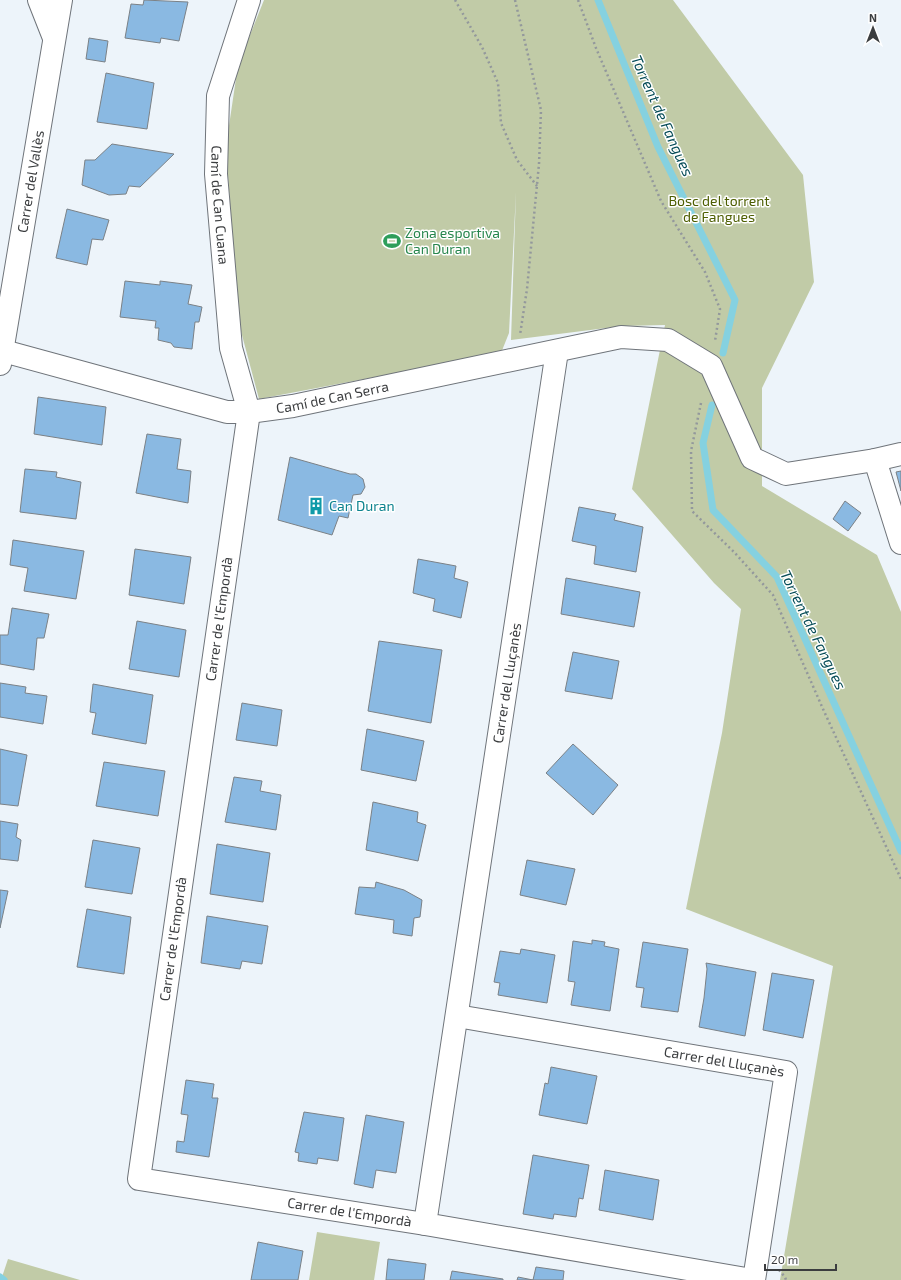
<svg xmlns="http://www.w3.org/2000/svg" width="901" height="1280" font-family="'Exo 2',sans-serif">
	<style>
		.green { fill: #c1cba7 }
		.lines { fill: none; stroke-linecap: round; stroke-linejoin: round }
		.stream { stroke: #85d1e0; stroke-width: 7 }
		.building { fill: #8ab9e2; stroke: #7b8186 }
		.minor-casing { stroke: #6f747a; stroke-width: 24 }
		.path { stroke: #93989c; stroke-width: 2.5; stroke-dasharray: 2 3; stroke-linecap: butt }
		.minor { stroke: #fff; stroke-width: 22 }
		.labels { text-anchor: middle; stroke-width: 3; stroke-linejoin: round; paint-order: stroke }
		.street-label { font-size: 14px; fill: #3b3d3f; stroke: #fff }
		.park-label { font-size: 14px; fill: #4d5e01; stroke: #fff }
		.leisure-label { font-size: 14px; fill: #27864d; stroke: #fff; text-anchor: start }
		.culture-label { font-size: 14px; fill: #0d838f; stroke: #fff; text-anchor: start }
		.water-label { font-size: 15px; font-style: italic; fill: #064c57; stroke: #fff }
	</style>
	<rect width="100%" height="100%" fill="#edf4fa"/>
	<!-- green -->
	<path class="green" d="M264,0h409l130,175 11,107 -52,106v98l115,69 24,57v668h-121l53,-314 -147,-57 36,-176 19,-124 -27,-26 -82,-94 33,-164 -43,1 -111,14 5,-148 -7,141 -8,20 -242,46 -21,-79 -12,-174 12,-81z
		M317,1232l63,10 -6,38h-65z
		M8,1259l72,21h-79z"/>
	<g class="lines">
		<!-- stream -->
		<path class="stream" d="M598,0l60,147 77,153 -12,53
			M712,405l-9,38 10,67 64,67 124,274
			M0,1277l4,3"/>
	</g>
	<!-- building -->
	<path class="building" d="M144,0l44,2 -9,39 -18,-3 -1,5 -35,-5 6,-34 12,1z
		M89,38l19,3 -3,21 -19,-3z
		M106,73l48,10 -7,46 -50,-7z
		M112,144l62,10 -34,33 -11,-1 -3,8 -17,1 -27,-10 3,-25h10z
		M67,209l42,11 -6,20 -11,-1 -5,26 -31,-7z
		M125,281l35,4v-4l32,4 -4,19 14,3 -3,15h-4l-3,27 -18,-2 -3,-4 -13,-3 1,-12h-4l1,-7 -36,-4z
		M38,397l68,10 -4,38 -68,-11z
		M147,434l34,5 -4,30 14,2 -3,32 -52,-10z
		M290,457l60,17h6l7,5 2,8 -4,7 -8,1 -5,23 -9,-2 -7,19 -54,-15z
		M25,469l32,3 -1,5 25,5 -5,37 -56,-7z
		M901,471v20l-5,-19z
		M845,501l16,12 -13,18 -15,-12z
		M579,507l37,7 -2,6 29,7 -7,45 -42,-8 2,-18 -24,-5z
		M13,540l71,11 -8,48 -52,-8 4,-23 -18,-3z
		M135,549l56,8 -7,47 -55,-9z
		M418,559l38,7 -2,12 14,4 -7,36 -28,-7 2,-12 -22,-6z
		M566,578l74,14 -6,35 -73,-13z
		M12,608l37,6 -5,24h-7l-3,32 -34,-6v-29h8z
		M137,621l49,9 -7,47 -50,-8z
		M379,641l63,9 -11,73 -63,-12z
		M573,652l46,9 -7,38 -47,-8z
		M0,683l26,4 -1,6 22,3 -4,28 -43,-7z
		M93,684l60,11 -7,49 -54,-10 4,-21 -6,-1z
		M242,703l40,7 -5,36 -41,-6z
		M367,729l57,12 -8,40 -55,-11z
		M573,744l45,41 -25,30 -47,-42z
		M0,749l27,6 -9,51 -18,-2z
		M104,762l61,9 -7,45 -62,-10z
		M234,777l28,4 -2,10 21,4 -5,35 -51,-8z
		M373,802l45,10 -1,10 9,3 -8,36 -52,-11z
		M0,821l18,3 -2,13 5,3 -3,21 -18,-2z
		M93,840l47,8 -8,46 -47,-7z
		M217,844l53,9 -7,49 -53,-8z
		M527,860l48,9 -9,36 -46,-10z
		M376,882l28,8 18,10 -2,17 -6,1 -2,18 -19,-3 1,-13 -39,-6 4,-27 16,1z
		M0,890l8,1 -8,37z
		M87,909l44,8 -7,57 -47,-7z
		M207,916l61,10 -6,38 -20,-3 -2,8 -39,-6z
		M592,940l13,2 -1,4 15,3 -9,62 -39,-6 4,-23 -7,-1 5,-40 19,3z
		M643,942l45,7 -10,63 -37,-5 3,-19 -8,-1z
		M521,949l34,6 -8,48 -49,-8 2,-12 -6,-1 6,-31 20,3z
		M706,963l50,9 -11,64 -46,-9 5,-29 3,-29z
		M772,973l42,7 -11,58 -40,-8z
		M551,1067l46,9 -10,48 -48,-9 6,-32 3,1z
		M186,1080l28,4 -2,14h6l-9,59 -33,-5 1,-11 7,1 4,-27 -7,-1z
		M304,1112l40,6 -6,43 -20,-3 -1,6 -19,-3 1,-8 -4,-1z
		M366,1115l38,7 -8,51 -20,-3 -3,18 -19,-4z
		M533,1155l56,10 -6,34 -4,-1 -3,19 -22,-3 -1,5 -30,-5z
		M605,1170l54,10 -6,40 -54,-10z
		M258,1242l45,9 -5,29h-47z
		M388,1259l38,5 -2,16h-38z
		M536,1267l28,4 -1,9h-46l1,-3 15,3z
		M452,1271l51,8v1h-53z"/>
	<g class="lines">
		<!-- minor casing -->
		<g class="minor-casing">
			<g id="minor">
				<path d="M39,0l15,38"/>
				<path id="s1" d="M249,0l-31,96 -2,78 15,174 18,64 -110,767 286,45"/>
				<path id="s2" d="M0,350l227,62h22l44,-6 328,-69 47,3 43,26 41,92 34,16 89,-14 26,-6"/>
				<path d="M557,351l-132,873 327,56"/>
				<path id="s3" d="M0,364l61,-364"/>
				<path d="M875,460l26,83"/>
				<path id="s4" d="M457,1016l329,56 -32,208"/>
			</g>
		</g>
		<!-- path -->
		<path class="path" d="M455,0l27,47 16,36 3,40 16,37 20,26
			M515,0l26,110 -2,54 -12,125 -7,46
			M578,0l18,48 65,153 44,71 15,37 -5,32
			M701,403l-10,48 1,60 42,41 39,43 50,114 78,170
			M779,1270l6,7 1,3"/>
		<!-- minor -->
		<use href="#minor" class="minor"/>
	</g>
	<!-- icons -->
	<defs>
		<g id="stadium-bare" transform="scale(1.38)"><path d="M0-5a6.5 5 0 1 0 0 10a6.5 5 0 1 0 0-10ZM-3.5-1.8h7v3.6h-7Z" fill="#2e9e5b" stroke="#fff" stroke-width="2.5" paint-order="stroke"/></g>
		<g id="building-bare" transform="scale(1.38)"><path d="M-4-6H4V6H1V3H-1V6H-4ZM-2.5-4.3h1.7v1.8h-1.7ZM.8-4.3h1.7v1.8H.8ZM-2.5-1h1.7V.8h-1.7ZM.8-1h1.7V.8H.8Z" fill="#0f9aa8" stroke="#fff" stroke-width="2.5" paint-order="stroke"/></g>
	</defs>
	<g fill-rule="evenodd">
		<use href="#stadium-bare" x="392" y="241"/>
		<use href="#building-bare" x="316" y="506"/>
	</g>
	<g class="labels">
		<!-- street labels -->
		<g class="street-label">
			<text dy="5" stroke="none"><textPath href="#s3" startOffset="185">Carrer del Vallès</textPath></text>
			<text dy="5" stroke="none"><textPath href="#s1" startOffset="210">Camí de Can Cuana</textPath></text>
			<text dy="5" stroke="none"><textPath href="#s2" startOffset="342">Camí de Can Serra</textPath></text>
			<text transform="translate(219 619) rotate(-82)" y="5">Carrer de l'Empordà</text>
			<text transform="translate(507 683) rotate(-81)" y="5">Carrer del Lluçanès</text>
			<text transform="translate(173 939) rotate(-82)" y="5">Carrer de l'Empordà</text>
			<text dy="5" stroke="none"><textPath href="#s4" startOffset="271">Carrer del Lluçanès</textPath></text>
			<text dy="5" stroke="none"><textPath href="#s1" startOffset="1408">Carrer de l'Empordà</textPath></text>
		</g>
		<!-- park labels -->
		<g class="park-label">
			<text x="719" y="206">Bosc del torrent<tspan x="719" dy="16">de Fangues</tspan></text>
		</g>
		<!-- leisure labels -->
		<g class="leisure-label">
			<text x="405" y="238">Zona esportiva<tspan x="405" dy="16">Can Duran</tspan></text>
		</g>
		<!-- culture labels -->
		<g class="culture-label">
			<text x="329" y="511">Can Duran</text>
		</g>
		<!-- water labels -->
		<g class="water-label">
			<text transform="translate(662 116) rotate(66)" y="5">Torrent de Fangues</text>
			<text transform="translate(813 630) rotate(64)" y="5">Torrent de Fangues</text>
		</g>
	</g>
	<!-- north arrow -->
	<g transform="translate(873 28)" stroke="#ffffff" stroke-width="3" paint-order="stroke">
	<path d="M0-3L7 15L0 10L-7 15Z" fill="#3b3d3f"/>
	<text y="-6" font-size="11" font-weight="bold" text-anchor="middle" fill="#3b3d3f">N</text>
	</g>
	<!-- scale -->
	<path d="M765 1264v6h71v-6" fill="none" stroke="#3b3d3f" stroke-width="2"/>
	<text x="771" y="1264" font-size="12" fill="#3b3d3f" stroke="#ffffff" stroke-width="3" paint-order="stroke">20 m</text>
</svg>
